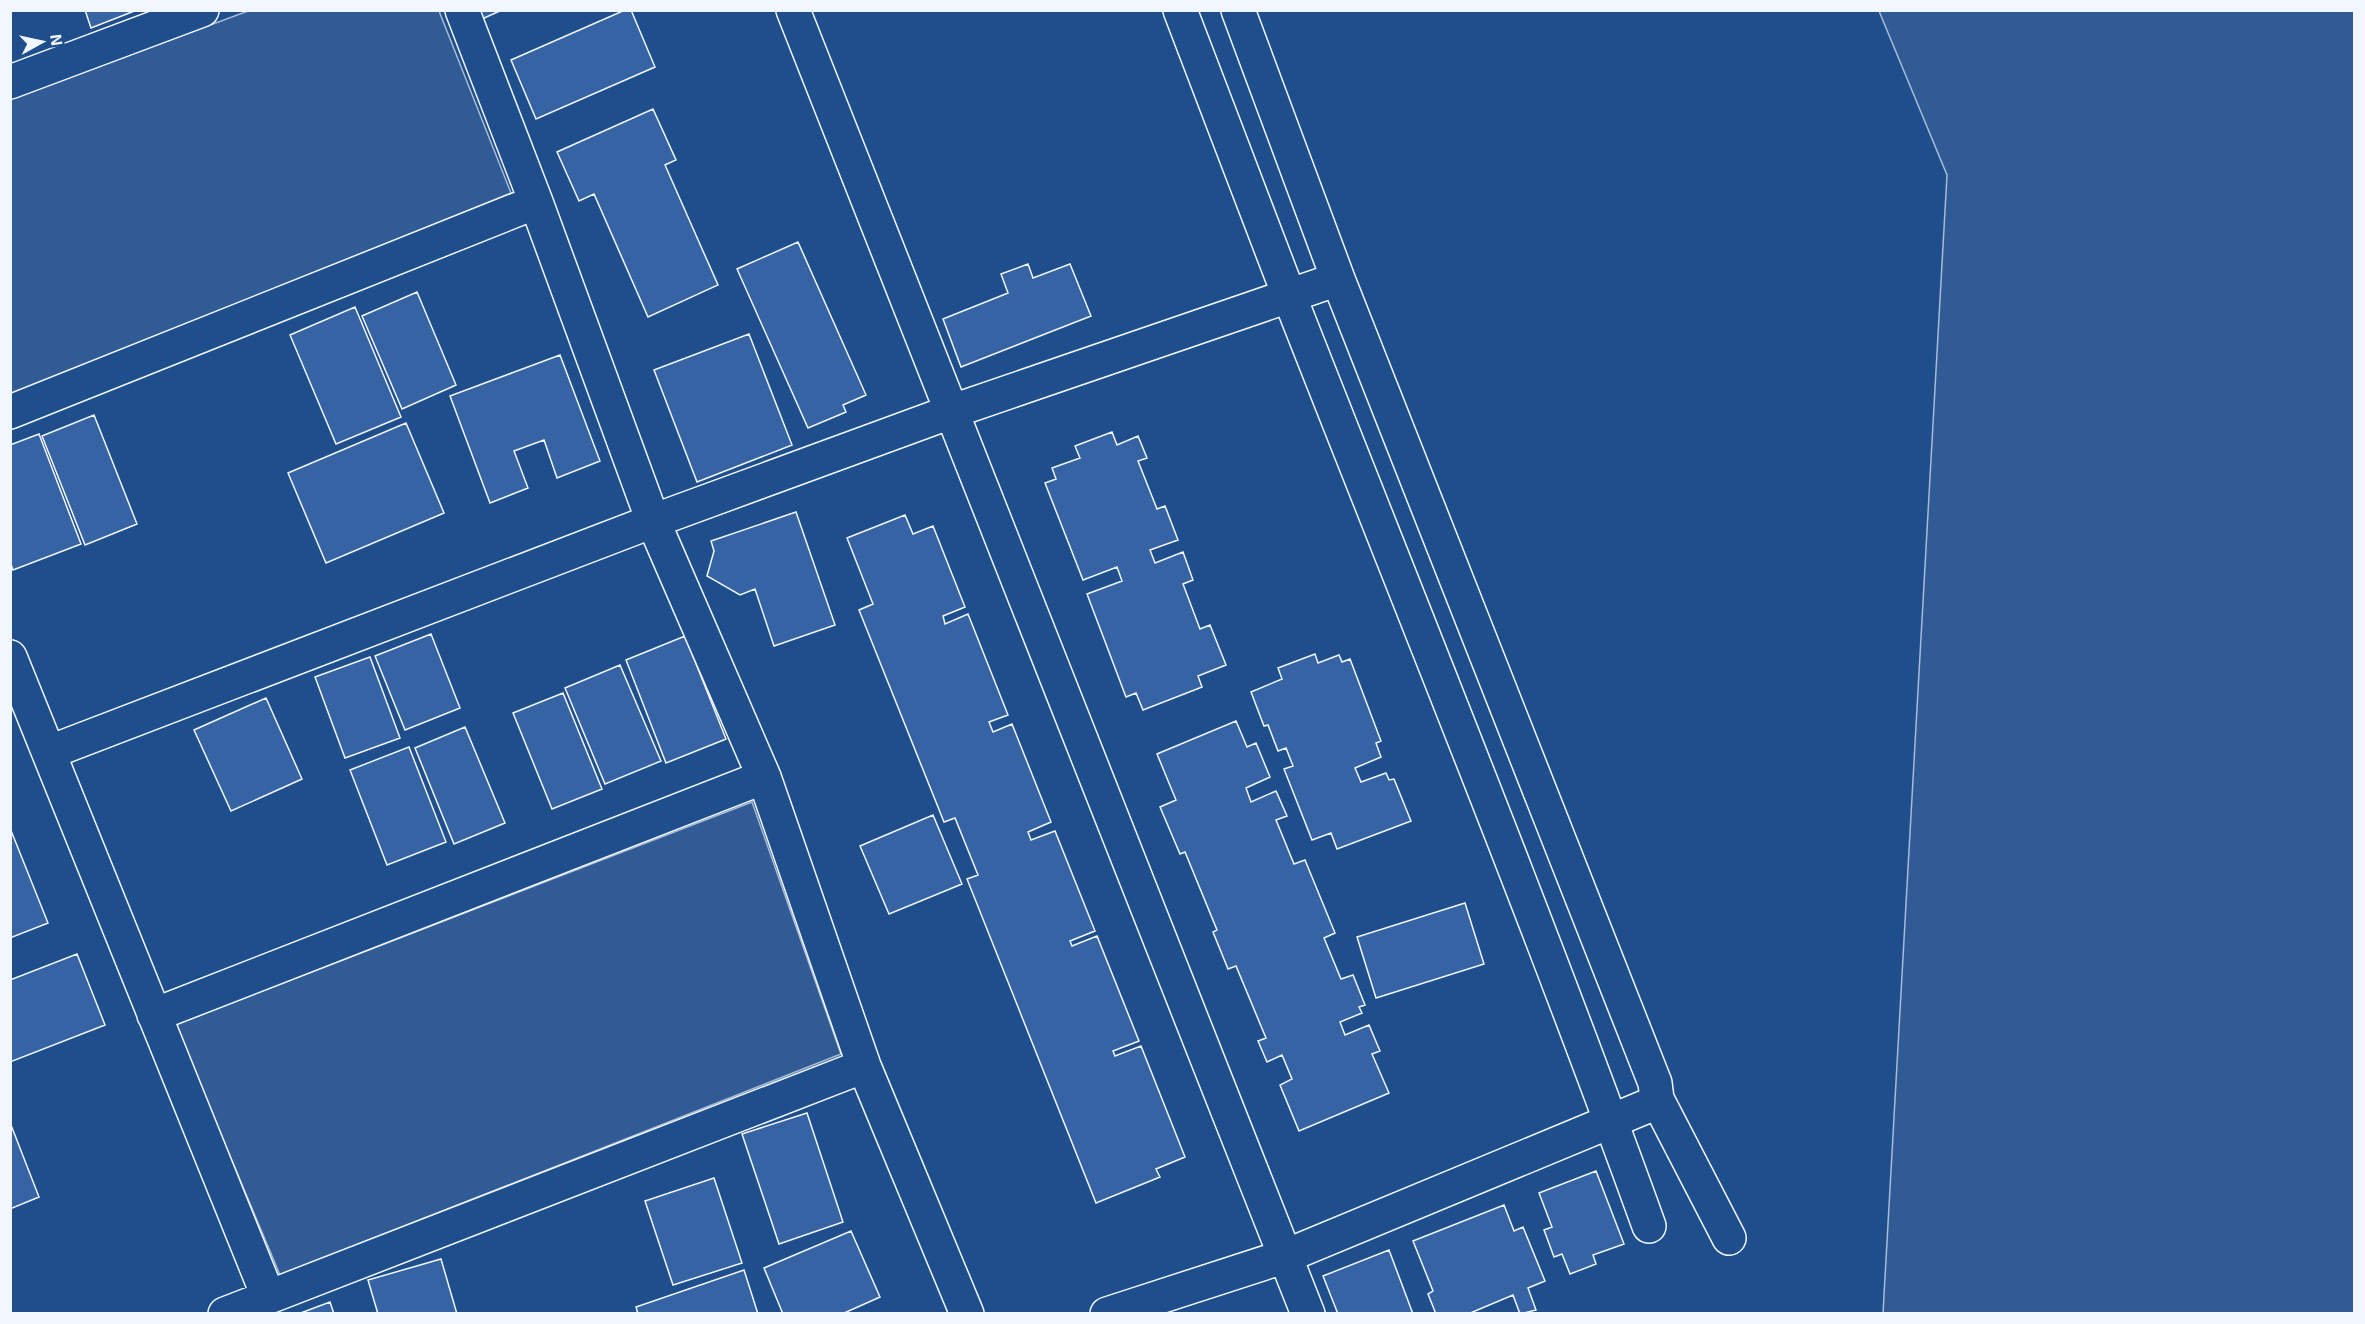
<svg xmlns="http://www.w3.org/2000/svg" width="2365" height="1324" font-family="'Exo 2',sans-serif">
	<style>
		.built { fill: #305b95; stroke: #a8bbd7; stroke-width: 1.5 }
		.building { fill: #3563a3; stroke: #f2f6ff; stroke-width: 1.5 }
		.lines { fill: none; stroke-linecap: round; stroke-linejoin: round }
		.minor-casing { stroke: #f2f6ff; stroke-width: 36 }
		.minor { stroke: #1f4e8c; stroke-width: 33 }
	</style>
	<rect width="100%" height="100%" fill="#1f4e8c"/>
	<!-- built -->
	<path class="built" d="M248,11h191l72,182 -500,202v-296z
		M1879,11h475v1302h-471l64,-1138z
		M752,802l89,252 -561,221 -105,-250z"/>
	<!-- building -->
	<path class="building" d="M85,10h52l-46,18z
		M478,10h24l-20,9z
		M625,10h6l24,57 -119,52 -25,-59z
		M653,109l23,51 -11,5 53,120 -70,32 -54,-123 -15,7 -22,-49z
		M798,242l68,153 -23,10 3,7 -38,16 -71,-159z
		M1028,264l5,14 37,-14 21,52 -130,51 -18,-48 65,-26 -7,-19z
		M417,292l39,93 -54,24 -40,-93z
		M355,307l46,110 -65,27 -46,-109z
		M749,334l43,111 -95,37 -43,-112z
		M560,355l40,106 -43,17 -13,-38 -30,11 14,37 -38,15 -40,-107z
		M94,415l43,109 -52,21 -43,-109z
		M406,423l38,90 -118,50 -38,-90z
		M1112,432l5,13 21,-9 9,22 -9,3 19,48 8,-3 13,34 -28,10 5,13 28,-11 10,28 -10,4 17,45 10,-4 16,40 -28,11 4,11 -59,23 -7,-17 -10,4 -39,-103 35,-13 -5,-14 -34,13 -38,-97 11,-4 -4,-11 28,-10 -5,-12z
		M39,434l42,110 -68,26 -3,-8v-117z
		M796,512l39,113 -61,21 -19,-57 -15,6 -33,-19 7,-25 -3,-10z
		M905,515l8,19 20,-8 32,81 -22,9 2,8 23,-10 40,101 -19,7 4,10 19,-8 39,98 -23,10 3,8 24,-9 40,100 -25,10 2,5 25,-10 42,105 -26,10 2,5 26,-10 44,111 -29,12 4,8 -64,26 -129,-324 11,-4 -23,-57 -11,4 -85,-212 14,-6 -26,-66z
		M431,634l29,74 -55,22 -30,-74z
		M685,636l41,103 -60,24 -40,-103z
		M1315,654l3,9 21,-8 3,7 8,-3 31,82 -5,2 5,14 -26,11 6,14 25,-9 3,7 5,-1 17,42 -74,28 -6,-16 -19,7 -28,-71 9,-3 -7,-18 -8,3 -10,-26 -4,1 -13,-34 31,-13 -4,-11z
		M370,657l30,81 -55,20 -30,-81z
		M620,665l41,96 -56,23 -40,-96z
		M563,693l39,96 -50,20 -39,-96z
		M266,698l36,81 -71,32 -37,-81z
		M1236,721l11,26 9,-4 14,34 -24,11 5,14 25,-11 11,25 -11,4 18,44 11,-4 30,73 -11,5 17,41 12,-4 12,30 -6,2 3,6 -22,9 5,13 24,-10 11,26 -8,3 17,39 -90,38 -19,-46 12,-6 -10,-24 -15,7 -9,-21 8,-3 -30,-72 -8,3 -15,-37 4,-2 -32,-78 -5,2 -20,-47 16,-7 -19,-46z
		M465,727l40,96 -51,21 -39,-96z
		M409,747l37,95 -59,23 -37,-95z
		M933,815l29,69 -73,30 -29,-68z
		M10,828l38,95 -38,15z
		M1465,903l19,61 -108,34 -19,-61z
		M77,954l28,71 -95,37v-82z
		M807,1113l36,109 -64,22 -37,-110z
		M11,1125l28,72 -29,12v-83z
		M1596,1171l28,73 -31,11 3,9 -26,10 -8,-20 -8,3 -10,-27 8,-3 -13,-34z
		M714,1178l28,85 -69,22 -28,-84z
		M1504,1205l10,26 9,-4 22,54 -17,7 8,22 -16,4 -7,-19 -45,19h-32l-8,-20 5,-3 -20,-50z
		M851,1231l29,66 -38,17h-59l-19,-46z
		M1389,1250l24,64h-75l-15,-38z
		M441,1259l16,55h-79l-10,-34z
		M744,1270l14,44h-120l-2,-7z
		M330,1302l4,12h-36z"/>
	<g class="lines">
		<!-- minor casing -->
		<g class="minor-casing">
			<path id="minor" d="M462,10l74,192 117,319 111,256 100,289 103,248
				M793,10l515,1304
				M1180,10c37,96 73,192 110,288 121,308 246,615 359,928
				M1238,10l100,269 317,804 2,16 72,139
				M10,82l192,-72
				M10,412l526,-210
				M10,657l258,639
				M50,752l603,-231 300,-110 385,-132
				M154,1015l610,-238
				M225,1314l639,-248
				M1107,1314l179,-58 364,-151 7,-6"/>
		</g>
		<!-- minor -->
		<use href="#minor" class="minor"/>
	</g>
	<!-- border -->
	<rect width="2365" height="1324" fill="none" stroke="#f2f6ff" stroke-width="24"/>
	<!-- north arrow -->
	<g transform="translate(42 42) rotate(82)" stroke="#1f4e8c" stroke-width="4.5" paint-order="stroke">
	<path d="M0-4.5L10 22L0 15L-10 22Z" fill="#f2f6ff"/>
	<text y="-9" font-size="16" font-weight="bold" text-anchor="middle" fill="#f2f6ff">N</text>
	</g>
</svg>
